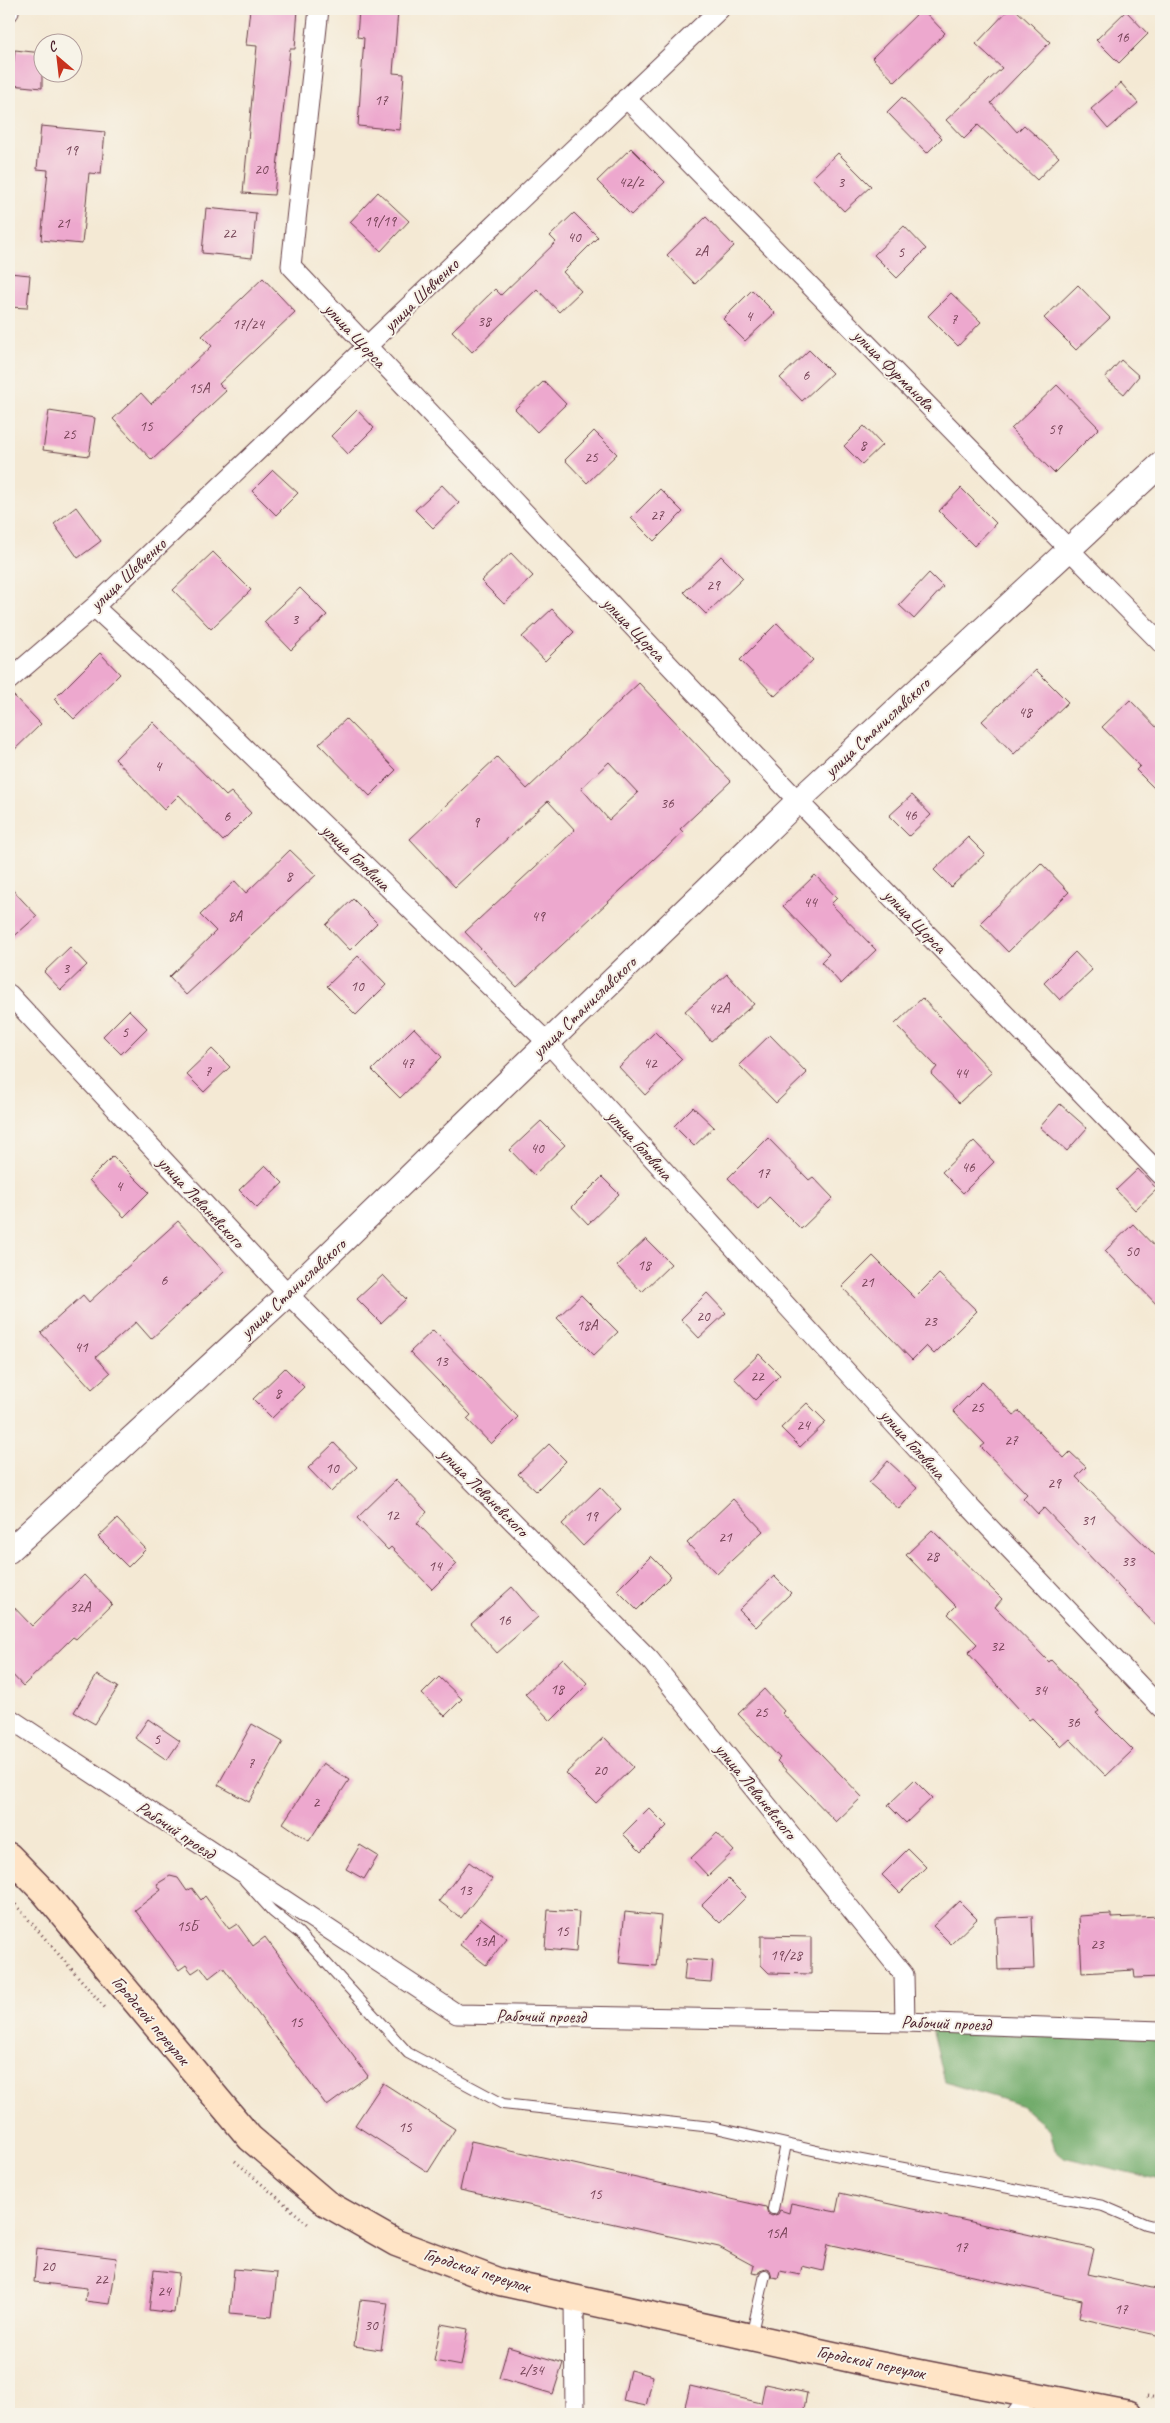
<svg xmlns="http://www.w3.org/2000/svg" width="1170" height="2423" font-family="Caveat,sans-serif">
	<style>
		.forest { fill: #72ac6c; stroke: #5e664c }
		.building { fill: #eda8ce; fill-rule: evenodd }
		.lines { fill: none; stroke-linecap: round; stroke-linejoin: round }
		.service-casing { stroke: #643d44; stroke-width: 12 }
		.minor-casing { stroke: #643d44; stroke-width: 21 }
		.tertiary-casing { stroke: #643d44; stroke-width: 26 }
		.secondary-casing { stroke: #643d44; stroke-width: 29 }
		.path { stroke: #643d44; stroke-width: 3; stroke-dasharray: 1 4; stroke-linecap: butt }
		.service { stroke: #fff; stroke-width: 10 }
		.minor { stroke: #fff; stroke-width: 19 }
		.tertiary { stroke: #fff; stroke-width: 24 }
		.secondary { stroke: #ffe4c6; stroke-width: 26 }
		.labels { text-anchor: middle; stroke-width: 4; stroke-linejoin: round; paint-order: stroke }
		.number-label { font-size: 15px; fill: #734154 }
		.street-label { font-size: 18px; fill: #4a1f2b; stroke: #f7f3e8 }
	</style>
	<rect width="100%" height="100%" fill="#f7f3e8"/>
	<filter id="ink" filterUnits="userSpaceOnUse"><feTurbulence type="fractalNoise" baseFrequency=".02" numOctaves="2"/><feDisplacementMap in="SourceGraphic" scale="10" xChannelSelector="R" yChannelSelector="G"/><feConvolveMatrix kernelMatrix="1 2 1 2 8 2 1 2 1" color-interpolation-filters="sRGB"/></filter>
	<filter id="wash" filterUnits="userSpaceOnUse"><feTurbulence type="fractalNoise" baseFrequency=".0096" numOctaves="4" result="noise"/><feDisplacementMap in="SourceGraphic" scale="20" xChannelSelector="R" yChannelSelector="G"/><feGaussianBlur stdDeviation="1.12" result="paint"/><feColorMatrix in="noise" values="0 0 0 0 0 0 0 0 0 0 0 0 0 0 0 0 0 1.4 0 .05"/><feComposite in="paint" operator="in"/></filter>
	<g filter="url(#wash)">
		<rect width="100%" height="100%" fill="#f4e9d4"/>
		<!-- forest -->
		<path class="forest" d="M931,2024l230,8v148l-98,-23 -8,-7 -5,-20 -29,-25 -76,-23z"/>
		<g id="blocks">
			<!-- building -->
			<path class="building" d="M250,9h48l-3,40h-5l-16,146 -31,-2 14,-147 -11,-1z
				M359,9l39,2 -5,62 11,1 -4,56 -42,-4 6,-88 -7,-1z
				M922,9l23,24 -50,49 -23,-24z
				M1009,9h6l35,33 -59,61 26,29 7,-7 35,32 -22,23 -59,-55 -14,14 -18,-19 56,-52 -26,-24z
				M1126,11l22,23 -29,29 -23,-23z
				M15,50l27,3v35l-31,-3z
				M1121,83l17,20 -30,26 -17,-20z
				M902,97l40,41 -15,15 -40,-41z
				M41,126l64,6 -4,42 -12,-1 -7,71 -41,-4 7,-70 -11,-1z
				M631,148l34,34 -34,33 -34,-34z
				M838,153l33,33 -27,25 -32,-33z
				M378,192l31,29 -28,30 -31,-29z
				M206,208l50,5 -4,45 -50,-5z
				M574,213l24,24 -35,35 18,19 -22,21 -22,-23 -65,63 -20,-21 43,-42 6,6 55,-53 -6,-6z
				M706,217l28,29 -39,38 -28,-29z
				M904,226l22,23 -29,29 -23,-23z
				M9,273l21,2 -3,33 -18,-1z
				M263,278l32,34 -76,72 7,7 -74,69 -39,-41 28,-26 10,11 61,-58 -10,-10z
				M1078,285l32,33 -34,32 -32,-32z
				M752,290l23,23 -30,28 -22,-22z
				M951,293l30,29 -23,24 -30,-30z
				M809,350l23,23 -30,28 -22,-23z
				M1121,360l18,16 -15,18 -19,-16z
				M544,381l22,23 -29,28 -22,-23z
				M1057,385l42,43 -45,45 -43,-44z
				M357,410l17,18 -26,26 -17,-18z
				M49,411l46,7 -6,38 -46,-6z
				M864,426l18,19 -20,19 -18,-18z
				M594,431l23,23 -30,29 -22,-23z
				M273,470l25,23 -22,22 -24,-24z
				M442,485l17,18 -26,25 -18,-18z
				M961,488l35,35 -22,23 -35,-35z
				M660,489l23,23 -29,29 -23,-23z
				M76,507l25,34 -23,17 -24,-34z
				M213,552l38,38 -40,39 -38,-39z
				M511,553l22,23 -29,28 -23,-23z
				M721,556l22,22 -37,36 -22,-22z
				M929,573l14,14 -29,32 -15,-14z
				M300,588l27,27 -36,35 -27,-28z
				M552,609l22,23 -29,29 -23,-24z
				M777,623l36,37 -38,36 -35,-36z
				M100,653l20,21 -46,45 -20,-20z
				M1036,670l32,32 -54,52 -32,-33z
				M639,683l92,98 -51,48 3,3 -166,155 -52,-55 110,-102 -27,-29 -93,86 -45,-48 87,-82 30,32zM609,762l29,31 -29,27 -28,-32z
				M9,691l32,33 -32,31z
				M1130,700l31,32v63l-25,-25 4,-4 -38,-39z
				M346,719l50,51 -26,26 -51,-52z
				M153,722l73,74 5,-4 20,21 -28,28 -44,-46 -15,15 -49,-51z
				M912,795l19,20 -22,21 -20,-20z
				M968,837l17,17 -34,33 -17,-17z
				M290,850l26,25 -130,120 -17,-18 47,-46 -16,-16 35,-34 11,12z
				M1041,863l28,29 -61,60 -28,-29z
				M815,875l22,23 -6,6 45,46 -35,34 -20,-22 8,-8 -46,-48z
				M9,886l28,30 -28,25z
				M353,899l24,24 -27,27 -24,-25z
				M70,947l17,18 -26,25 -17,-18z
				M1075,952l17,18 -32,30 -16,-17z
				M358,956l28,29 -30,30 -29,-29z
				M727,974l27,30 -43,37 -26,-30z
				M922,998l70,74 -33,31 -28,-29 6,-7 -42,-43z
				M129,1010l18,18 -26,26 -18,-18z
				M414,1028l28,29 -42,41 -28,-28z
				M655,1032l27,27 -37,36 -26,-28z
				M770,1035l37,38 -31,30 -37,-38z
				M212,1049l18,18 -26,25 -18,-18z
				M1060,1104l27,24 -20,23 -27,-24z
				M693,1107l21,20 -20,19 -20,-20z
				M541,1121l24,24 -31,30 -24,-25z
				M768,1138l41,42 4,-3 20,21 -32,31 -32,-32 -11,12 -30,-31z
				M974,1141l20,21 -31,31 -21,-21z
				M113,1156l36,36 -25,25 -35,-37z
				M265,1165l18,18 -26,25 -18,-18z
				M1138,1169l19,20 -22,21 -19,-20z
				M602,1177l17,17 -31,30 -16,-17z
				M178,1221l46,51 -73,67 -15,-17 -40,35 14,16 -18,16 -51,-56 42,-38 6,7z
				M1133,1224l28,29v56l-56,-58z
				M646,1239l25,25 -29,28 -25,-26z
				M873,1256l42,42 24,-24 38,37 -43,43 -8,-8 -14,14 -70,-73z
				M383,1275l23,24 -25,24 -24,-24z
				M707,1293l19,20 -27,25 -18,-19z
				M581,1295l37,37 -24,23 -37,-37z
				M433,1330l85,87 -27,27 -24,-25 4,-4 -61,-63z
				M759,1354l21,21 -25,25 -21,-22z
				M285,1368l19,19 -32,31 -19,-19z
				M982,1382l32,33 5,-4 45,47 6,-6 16,15 -10,10 85,84v70l-117,-123 -6,6 -15,-16 4,-4 -46,-47 4,-3 -32,-33z
				M807,1403l19,19 -26,25 -19,-19z
				M334,1443l23,24 -26,25 -23,-24z
				M549,1444l17,17 -30,30 -18,-17z
				M888,1461l29,27 -18,21 -30,-26z
				M396,1480l31,32 -10,11 40,41 -25,25 -41,-42 -3,3 -31,-32z
				M600,1487l21,22 -38,37 -21,-22z
				M733,1499l30,32 -46,43 -30,-31z
				M117,1519l29,30 -18,18 -30,-30z
				M932,1530l70,69 -7,8 54,55 2,-2 19,20 29,31 -3,2 37,37 -27,26 -36,-37 -9,8 -29,-29 -3,2 -61,-67 9,-9 -29,-30 8,-8 -50,-51z
				M651,1556l20,20 -34,34 -20,-20z
				M84,1575l28,29 -36,35 -3,-2 -50,49 -14,-15v-69l23,24z
				M774,1576l17,17 -35,34 -17,-17z
				M512,1587l26,30 -41,36 -26,-29z
				M563,1658l25,26 -37,37 -26,-27z
				M97,1675l21,12 -23,37 -21,-12z
				M439,1677l23,22 -17,17 -23,-22z
				M764,1689l20,22 -2,2 80,84 -26,25 -59,-61 3,-3 -42,-44z
				M148,1719l32,22 -13,19 -32,-22z
				M252,1724l31,18 -34,60 -31,-17z
				M604,1737l29,30 -37,36 -30,-30z
				M323,1763l26,17 -40,61 -26,-18z
				M914,1780l18,18 -26,25 -18,-18z
				M649,1808l18,18 -26,26 -18,-18z
				M717,1833l17,18 -26,25 -17,-18z
				M360,1845l18,11 -14,23 -18,-10z
				M908,1849l18,18 -26,26 -18,-18z
				M469,1862l23,17 -31,39 -22,-17z
				M170,1876l8,2 9,13 5,-3 9,12 4,-4 24,33 8,-5 16,22 12,-9 103,139 -41,30 -104,-139 -14,11 -8,-11 -9,6 -6,-8 -7,5 -44,-60 26,-20 -4,-6z
				M728,1879l18,18 -26,26 -18,-18z
				M959,1901l18,18 -26,25 -18,-18z
				M548,1910l31,2 -3,40 -31,-3z
				M625,1912l36,4 -5,50 -37,-3z
				M1111,1914v4l50,-2v61l-26,1 -1,-8 -52,3 -3,-57z
				M1032,1916l2,53 -36,1 -2,-52z
				M481,1918l26,20 -21,27 -26,-20z
				M761,1936l50,1v37l-42,-1 -8,-8z
				M686,1959l27,2 -2,21 -27,-2z
				M383,2083l72,46 -27,43 -73,-47z
				M471,2141l295,66 2,7 4,2 6,-2 2,-4 9,3 2,-10 45,9 4,-19 254,56 -6,25 73,16v46l-82,-18 3,-18 -254,-56 -5,27 -21,-5 -2,9 -20,-4 -2,7 -6,-1 -2,-7 -4,-2 -6,2 -2,4 -6,-1 2,-7 -35,-19 -259,-57z
				M37,2248l80,10 -7,46 -25,-3 2,-13 -53,-6z
				M234,2269l43,4 -5,44 -42,-4z
				M154,2270l25,3 -5,40 -25,-3z
				M360,2300l28,3 -7,47 -27,-4z
				M441,2324l27,5 -7,37 -27,-5z
				M508,2347l55,16 -10,31 -54,-16z
				M630,2370l23,6 -7,30 -23,-5z
				M765,2384l42,9 -4,21h-120l7,-28 71,17z"/>
		</g>
	</g>
	<g filter="url(#ink)">
		<use href="#blocks" fill-opacity="0" stroke="#643d44" stroke-width="1"/>
		<g class="lines">
			<!-- service casing -->
			<g class="service-casing">
				<path id="service" d="M245,1881l27,30 27,22 109,120 95,51 209,23 118,27 273,52 42,18 16,4
					M773,2209l13,-65
					M751,2337l14,-62"/>
			</g>
			<!-- minor casing -->
			<g class="minor-casing">
				<path id="minor" d="M319,9l-28,257 507,535 363,374
					M9,12v-3
					M626,98l535,545
					M94,607l94,86 359,349 418,460 196,206
					M9,680l85,-73 626,-598
					M9,994l279,300 362,366 254,315 1,47
					M9,1718l448,296 448,8 256,9
					M574,2298l1,116
					M1017,2414l15,-20"/>
			</g>
			<!-- tertiary casing -->
			<g class="tertiary-casing">
				<path id="tertiary" d="M9,1551l279,-257 510,-493 363,-337"/>
			</g>
			<!-- secondary casing -->
			<g class="secondary-casing">
				<path id="secondary" d="M9,1856l35,36 206,246 76,65 70,40 104,39 374,82 255,50"/>
			</g>
			<!-- path -->
			<path class="path" d="M9,1897l98,113
				M235,2161l73,63
				M1147,2396l14,3"/>
			<!-- service -->
			<use href="#service" class="service"/>
			<!-- minor -->
			<use href="#minor" class="minor"/>
			<!-- tertiary -->
			<use href="#tertiary" class="tertiary"/>
			<!-- secondary -->
			<use href="#secondary" class="secondary"/>
		</g>
	</g>
	<g class="labels">
		<!-- number labels -->
		<g class="number-label">
			<text x="1122" y="42">16</text>
			<text x="381" y="105">17</text>
			<text x="71" y="155">19</text>
			<text x="261" y="174">20</text>
			<text x="631" y="187">42/2</text>
			<text x="841" y="187">3</text>
			<text x="380" y="226">19/19</text>
			<text x="63" y="228">21</text>
			<text x="229" y="238">22</text>
			<text x="574" y="242">40</text>
			<text x="701" y="256">2А</text>
			<text x="901" y="257">5</text>
			<text x="749" y="321">4</text>
			<text x="954" y="324">7</text>
			<text x="484" y="326">38</text>
			<text x="248" y="329">17/24</text>
			<text x="806" y="380">6</text>
			<text x="199" y="393">15А</text>
			<text x="146" y="431">15</text>
			<text x="1055" y="434">59</text>
			<text x="69" y="439">25</text>
			<text x="863" y="450">8</text>
			<text x="591" y="462">25</text>
			<text x="657" y="520">27</text>
			<text x="713" y="590">29</text>
			<text x="295" y="624">3</text>
			<text x="1025" y="717">48</text>
			<text x="158" y="771">4</text>
			<text x="667" y="808">36</text>
			<text x="910" y="820">46</text>
			<text x="227" y="821">6</text>
			<text x="476" y="827">9</text>
			<text x="289" y="881">8</text>
			<text x="810" y="907">44</text>
			<text x="235" y="921">8А</text>
			<text x="538" y="921">49</text>
			<text x="66" y="973">3</text>
			<text x="357" y="991">10</text>
			<text x="719" y="1013">42А</text>
			<text x="125" y="1037">5</text>
			<text x="407" y="1068">47</text>
			<text x="650" y="1068">42</text>
			<text x="208" y="1076">7</text>
			<text x="961" y="1078">44</text>
			<text x="537" y="1153">40</text>
			<text x="968" y="1172">46</text>
			<text x="763" y="1178">17</text>
			<text x="119" y="1191">4</text>
			<text x="1132" y="1256">50</text>
			<text x="644" y="1270">18</text>
			<text x="164" y="1285">6</text>
			<text x="867" y="1287">21</text>
			<text x="703" y="1321">20</text>
			<text x="930" y="1326">23</text>
			<text x="587" y="1330">18А</text>
			<text x="81" y="1352">41</text>
			<text x="441" y="1366">13</text>
			<text x="757" y="1381">22</text>
			<text x="278" y="1398">8</text>
			<text x="977" y="1412">25</text>
			<text x="803" y="1430">24</text>
			<text x="1011" y="1445">27</text>
			<text x="332" y="1473">10</text>
			<text x="1054" y="1488">29</text>
			<text x="392" y="1520">12</text>
			<text x="591" y="1521">19</text>
			<text x="1088" y="1525">31</text>
			<text x="725" y="1542">21</text>
			<text x="932" y="1561">28</text>
			<text x="1128" y="1566">33</text>
			<text x="435" y="1571">14</text>
			<text x="80" y="1612">32А</text>
			<text x="504" y="1625">16</text>
			<text x="997" y="1651">32</text>
			<text x="557" y="1694">18</text>
			<text x="1040" y="1695">34</text>
			<text x="761" y="1717">25</text>
			<text x="1073" y="1727">36</text>
			<text x="157" y="1744">5</text>
			<text x="251" y="1768">7</text>
			<text x="600" y="1775">20</text>
			<text x="316" y="1807">2</text>
			<text x="465" y="1895">13</text>
			<text x="187" y="1931">15Б</text>
			<text x="562" y="1936">15</text>
			<text x="484" y="1946">13А</text>
			<text x="1097" y="1949">23</text>
			<text x="786" y="1960">19/28</text>
			<text x="296" y="2027">15</text>
			<text x="405" y="2132">15</text>
			<text x="595" y="2199">15</text>
			<text x="776" y="2238">15А</text>
			<text x="961" y="2252">17</text>
			<text x="48" y="2271">20</text>
			<text x="101" y="2284">22</text>
			<text x="164" y="2296">24</text>
			<text x="1121" y="2314">17</text>
			<text x="371" y="2330">30</text>
			<text x="531" y="2375">2/34</text>
		</g>
		<!-- street labels -->
		<g class="street-label">
			<text transform="translate(421 295) rotate(-44)" y="6">улица Шевченко</text>
			<text transform="translate(355 335) rotate(47)" y="6">улица Щорса</text>
			<text transform="translate(894 370) rotate(45)" y="6">улица Фурманова</text>
			<text transform="translate(128 574) rotate(-43)" y="6">улица Шевченко</text>
			<text transform="translate(634 629) rotate(46)" y="6">улица Щорса</text>
			<text transform="translate(877 727) rotate(-43)" y="6">улица Станиславского</text>
			<text transform="translate(356 857) rotate(44)" y="6">улица Головина</text>
			<text transform="translate(915 921) rotate(46)" y="6">улица Щорса</text>
			<text transform="translate(584 1007) rotate(-44)" y="6">улица Станиславского</text>
			<text transform="translate(640 1145) rotate(48)" y="6">улица Головина</text>
			<text transform="translate(201 1202) rotate(47)" y="6">улица Леваневского</text>
			<text transform="translate(293 1288) rotate(-43)" y="6">улица Станиславского</text>
			<text transform="translate(913 1444) rotate(48)" y="6">улица Головина</text>
			<text transform="translate(484 1492) rotate(45)" y="6">улица Леваневского</text>
			<text transform="translate(756 1791) rotate(51)" y="6">улица Леваневского</text>
			<text transform="translate(176 1830) rotate(34)" y="6">Рабочий проезд</text>
			<text transform="translate(541 2016) rotate(1)" y="6">Рабочий проезд</text>
			<text transform="translate(151 2020) rotate(50)" y="6">Городской переулок</text>
			<text transform="translate(946 2023) rotate(2)" y="6">Рабочий проезд</text>
			<text transform="translate(477 2270) rotate(18)" y="6">Городской переулок</text>
			<text transform="translate(871 2362) rotate(12)" y="6">Городской переулок</text>
		</g>
	</g>
	<!-- margin -->
	<rect width="1170" height="2423" fill="none" stroke="#f7f3e8" stroke-width="30"/>
	<!-- north arrow -->
	<g transform="translate(58 58) rotate(332)"><circle r="24" fill="#f7f3e8" stroke="#b29e9c"/>
	<path d="M0-4L9 19L0 12L-9 19Z" fill="#c8321e"/>
	<text y="-8" font-size="14" font-weight="bold" text-anchor="middle" fill="#4a1f2b">С</text>
	</g>
</svg>
